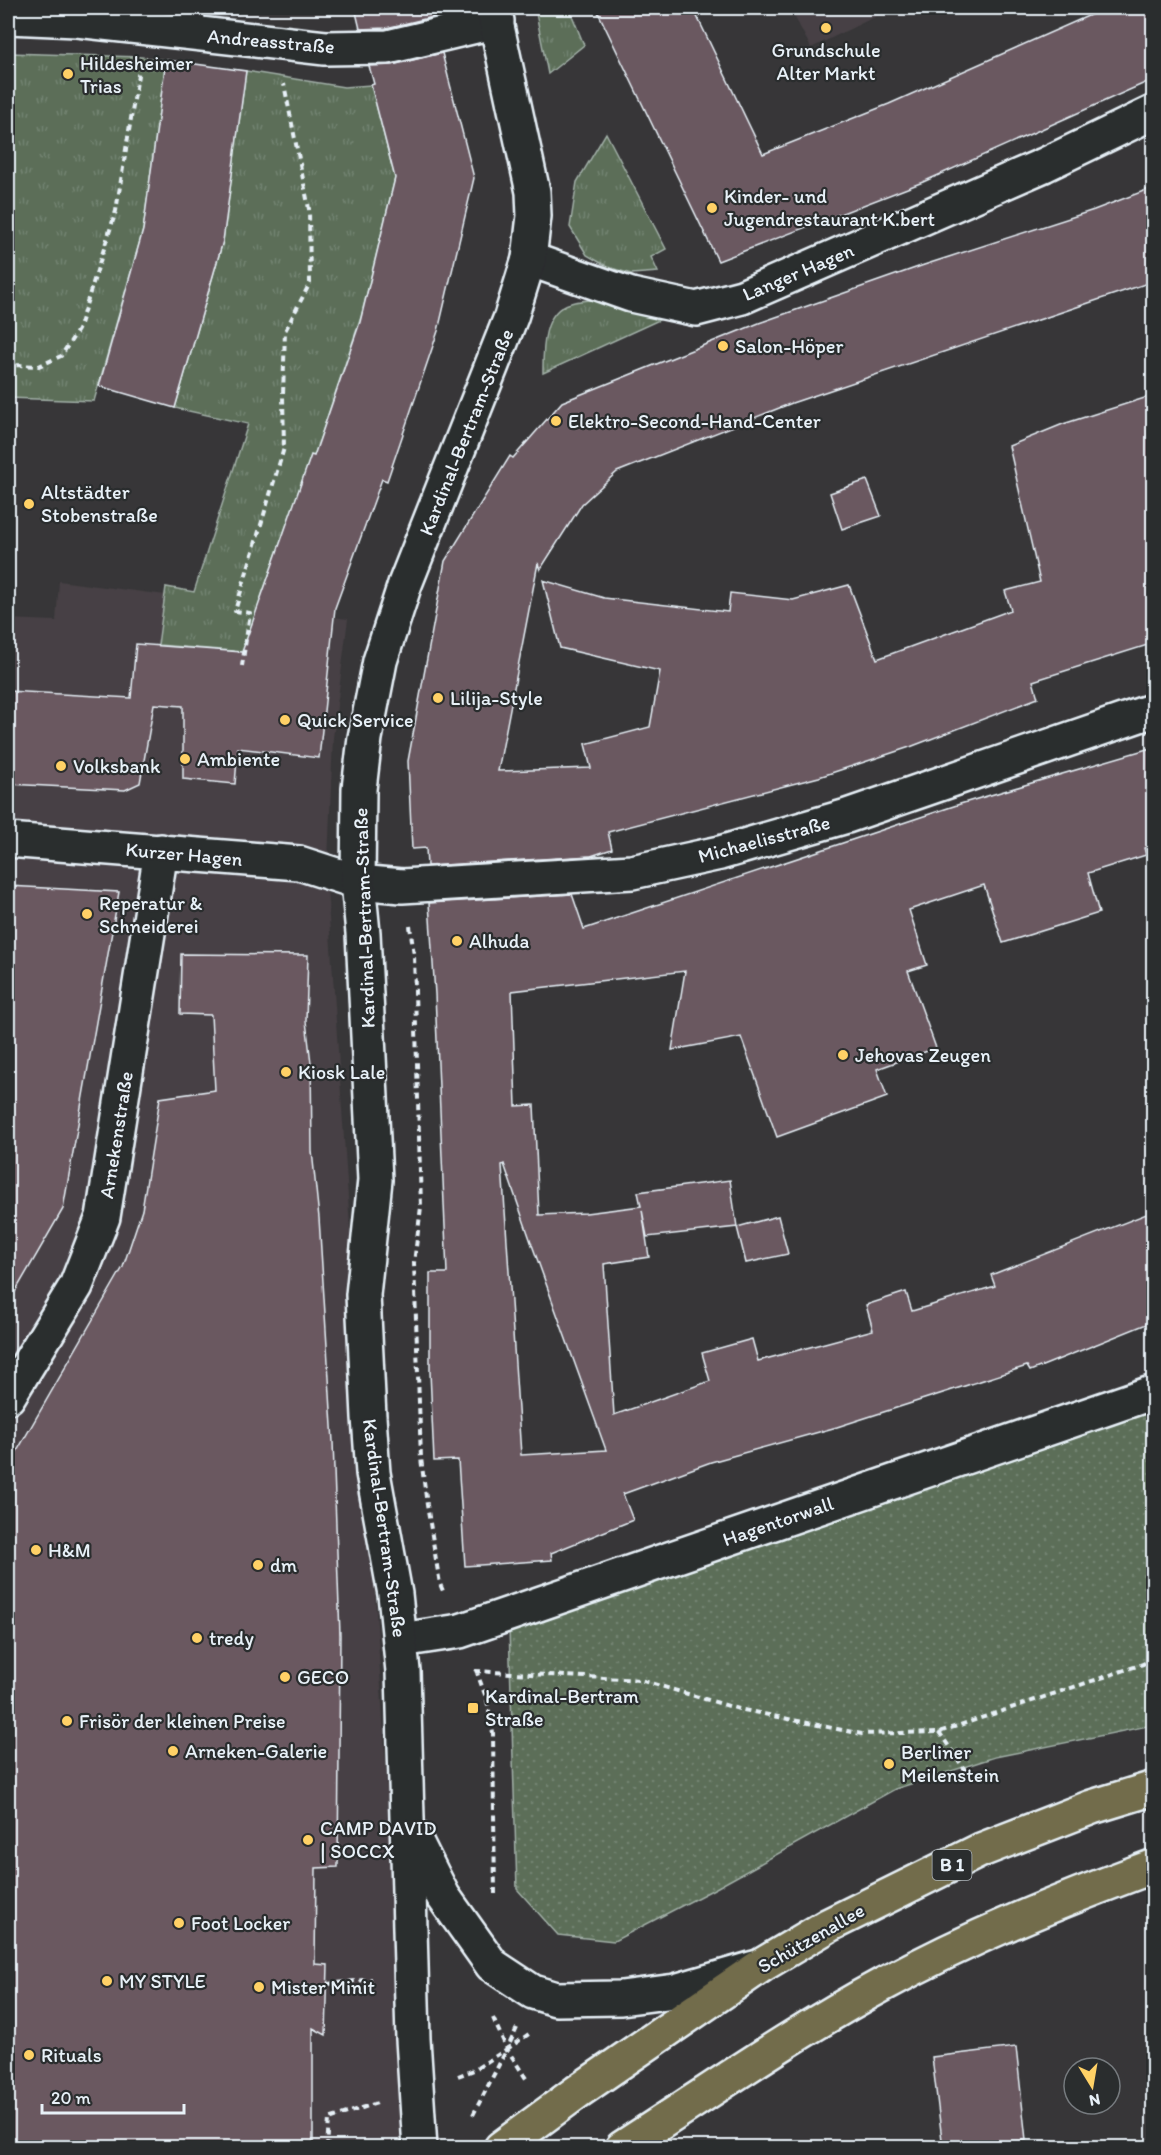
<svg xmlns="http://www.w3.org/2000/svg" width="1161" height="2155" font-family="Itim,sans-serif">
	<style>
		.built { fill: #464044 }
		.grass { fill: url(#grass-tufts); stroke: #a2b0a8; stroke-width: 1.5 }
		.park { fill: url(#park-dots); stroke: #a2b0a8; stroke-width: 1.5 }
		.building { fill: #6a5860; stroke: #e8f1f8; stroke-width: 1.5; fill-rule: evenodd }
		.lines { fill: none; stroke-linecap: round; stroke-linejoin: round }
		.service-casing { stroke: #e8f1f8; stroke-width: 30 }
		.minor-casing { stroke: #e8f1f8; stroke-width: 38 }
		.tertiary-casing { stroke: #e8f1f8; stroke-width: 38 }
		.primary-casing { stroke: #e8f1f8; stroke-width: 38 }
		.path { stroke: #e8f1f8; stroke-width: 4; stroke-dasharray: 6 4.5; stroke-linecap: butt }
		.service { stroke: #2a2d2e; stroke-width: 26 }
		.minor { stroke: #2a2d2e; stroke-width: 33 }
		.tertiary { stroke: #2a2d2e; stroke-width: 33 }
		.primary { stroke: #726c4b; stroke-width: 33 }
		.poi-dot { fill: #ffd166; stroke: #2a2d2e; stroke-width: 2 }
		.labels { text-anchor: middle; stroke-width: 4.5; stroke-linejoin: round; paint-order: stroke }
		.shield { fill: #2a2d2e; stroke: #afb6bb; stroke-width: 1.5 }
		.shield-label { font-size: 18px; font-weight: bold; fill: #e8f1f8 }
		.street-label { font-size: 20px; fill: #e8f1f8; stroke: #2a2d2e }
		.poi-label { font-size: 20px; fill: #e8f1f8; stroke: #2a2d2e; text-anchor: start }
	</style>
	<defs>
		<pattern id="grass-tufts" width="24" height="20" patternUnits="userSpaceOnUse" patternTransform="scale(1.5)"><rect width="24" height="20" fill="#5b6e58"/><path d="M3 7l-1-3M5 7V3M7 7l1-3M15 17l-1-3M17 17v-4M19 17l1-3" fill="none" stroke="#738371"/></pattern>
		<pattern id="park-dots" width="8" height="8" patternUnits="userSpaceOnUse" patternTransform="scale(1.5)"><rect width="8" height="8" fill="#5b6e58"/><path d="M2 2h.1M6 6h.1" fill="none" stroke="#738371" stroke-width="1.8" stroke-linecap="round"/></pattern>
	</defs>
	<rect width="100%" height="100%" fill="#373638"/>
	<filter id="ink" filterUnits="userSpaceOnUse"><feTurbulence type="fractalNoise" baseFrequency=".0167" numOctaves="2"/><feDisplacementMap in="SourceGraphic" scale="12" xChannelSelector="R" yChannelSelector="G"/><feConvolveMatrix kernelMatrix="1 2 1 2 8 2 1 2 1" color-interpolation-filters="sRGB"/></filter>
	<g filter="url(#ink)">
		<!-- built -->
		<path class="built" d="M790,8h103l-82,40z
			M59,581l289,38 -15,119 -6,150 51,750 31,509h-401v-1528l48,2z"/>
		<!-- grass -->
		<path class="grass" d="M535,8h34l15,37 -36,29z
			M8,53l133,4 25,3 -23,170 -49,171 -86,-3z
			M246,71l98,16 27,-2 24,93 -34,139 -47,139h-3l-51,144 -9,82 -18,-31 -75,-6 8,-58 28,5 54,-168 -73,-16 48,-167z
			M606,133l60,116 -15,8 7,15 -27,2 -23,-7 -21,-12 -17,-28 7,-45z
			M599,299l32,9 28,12 -116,53c0,-23 -1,-62 28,-70 8,-3 19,-3 28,-4z"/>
		<!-- park -->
		<path class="park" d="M1153,1406v319l-158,32 -100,32 -179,99 -102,53 -56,-6 -41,-46 -8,-262z"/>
		<!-- building -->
		<path class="building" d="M355,8h75l3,9 -47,11 -26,1z
			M596,8h97l70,146 126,-50 217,-96h48v71l-231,103 -205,79z
			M442,53l32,125 -36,153 -51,150 -5,-2 -47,129 -16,150 -81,-10 -3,36 -52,-5v-73l-29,-2 -14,79 -15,7 -117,-6v-93l123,7 5,-54 106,8 69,-197 3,1 46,-134 35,-144 -24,-93 3,-1 -5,-18 23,-1z
			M166,60l80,11 -23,170 -48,167 -76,-22 44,-156z
			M1154,187v94l-362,122 -175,69 -35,32 -42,66 -2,-7 -40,208 93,-3 -6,-24 65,-17 10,-56 -100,-23 -17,-68 61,18 124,14 2,-19 63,7 56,-15 28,74 134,-49 -6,-19 35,-9 -31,-136 54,-22 91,-29v248l-121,38 5,17 -128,49 -91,30 -211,55 4,17 -21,7 -164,10 -1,-18 -14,1 -4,-88 37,-200 65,-105 3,2 49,-56 197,-79 165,-58 170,-55z
			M867,480l14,36 -39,13 -12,-36z
			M1154,747v98l-10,3 2,7 -58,18 11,40 -96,30 -19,-58 -75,25 18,55 -19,6 28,77 -59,21 10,28 -110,40 -36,-100 -69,13 13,-79 -173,20 4,115 18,-1 5,110 47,-2 55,-7 -3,-14 92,-12 7,47 -90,10 -5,-27 7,47 -45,7 10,151 96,-34 -8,-28 50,-14 6,22 115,-31 -7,-25 40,-13 6,19 83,-25 -4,-11 163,-64v110l-124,50 -3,-5 -190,61 -126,35 -88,32 10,26 -82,33 1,7 -87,6 -7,-106 -24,1 -4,-89v-99h17l-12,-279 -6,-91 143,-9 12,35 376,-125zM504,1164l27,78 75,208 -85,5 -19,-290z
			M8,886l111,6 -56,317 -55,95z
			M181,954l127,1 -2,66 5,42 1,88 7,67 14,224 7,193 -2,232 -22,1 -1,96 13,1 -2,70 -13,-7v120h-305v-681l115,-200 19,-57 18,-112 55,-8 -4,-75 -31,-1z
			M778,1216l10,38 -42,9 -9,-36z
			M1016,2047l10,93 -64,8h-19l-11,-91z"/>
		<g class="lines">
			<!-- service casing -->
			<g class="service-casing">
				<path id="service" d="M190,8l3,25"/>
			</g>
			<!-- minor casing -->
			<g class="minor-casing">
				<path id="minor" d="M8,17l69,3 248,28 63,-1 109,-26
					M529,259l102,36 65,14 46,-12 302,-132 110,-53
					M8,840l291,23 59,19 44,4 230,-14 88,-19 127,-37 307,-106
					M8,1397l68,-111 27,-69 58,-366
					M401,1640l59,-9 694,-239"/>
			</g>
			<!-- tertiary casing -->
			<g class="tertiary-casing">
				<path id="tertiary" d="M411,1832l32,64 49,69 41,27 23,7 65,-1 54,-7 79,-23
					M420,2148l-7,-109 -10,-368 -8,-77 -22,-121 -4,-56 -6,-122 12,-115 -12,-247 -5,-51 1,-93 6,-51 15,-77 25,-77 106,-267 18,-58 5,-43 -1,-24 -40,-184"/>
			</g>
			<!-- primary casing -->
			<g class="primary-casing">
				<path id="primary" d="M501,2148l76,-56 185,-127 67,-40 152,-75 111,-43 62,-19
					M622,2148c87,-56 171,-115 262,-164 86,-47 178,-84 270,-118"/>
			</g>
			<!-- path -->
			<path class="path" d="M8,360l5,5 26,1 22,-10 17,-26 38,-119 23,-142
				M242,666l8,-53 -15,-2 49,-163 -1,-53 2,-64 25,-48 -1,-74 -25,-125
				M410,926l4,29 6,217 1,35 -7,56 7,195 6,47 13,79 3,7
				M476,1670l11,30 6,33 2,161
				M475,1671l165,9 99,29 123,25 77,-2 204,-68 11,-7
				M939,1732l35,51
				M328,1984l44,-5
				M493,2018l14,31 20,31
				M458,2076l16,-6 33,-21 10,-21
				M473,2115l34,-66 22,-15
				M327,2148l2,-29 48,-16"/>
			<!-- service -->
			<use href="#service" class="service"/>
			<!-- minor -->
			<use href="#minor" class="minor"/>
			<!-- tertiary -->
			<use href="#tertiary" class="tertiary"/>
			<!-- primary -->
			<use href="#primary" class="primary"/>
		</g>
	</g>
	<!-- markers -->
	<g class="poi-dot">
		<circle cx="826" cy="28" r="6"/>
		<circle cx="68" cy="74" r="6"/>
		<circle cx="712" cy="208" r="6"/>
		<circle cx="723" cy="346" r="6"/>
		<circle cx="556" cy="421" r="6"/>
		<circle cx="29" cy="504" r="6"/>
		<circle cx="438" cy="698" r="6"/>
		<circle cx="285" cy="720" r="6"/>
		<circle cx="185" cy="759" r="6"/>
		<circle cx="61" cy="766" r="6"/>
		<circle cx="87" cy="914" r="6"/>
		<circle cx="457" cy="941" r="6"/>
		<circle cx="843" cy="1055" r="6"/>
		<circle cx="286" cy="1072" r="6"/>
		<circle cx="36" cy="1550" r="6"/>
		<circle cx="258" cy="1565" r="6"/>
		<circle cx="197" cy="1638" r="6"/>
		<circle cx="285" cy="1677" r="6"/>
		<rect x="467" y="1702" width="12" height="12" rx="3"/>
		<circle cx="67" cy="1721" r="6"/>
		<circle cx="173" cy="1751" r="6"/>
		<circle cx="889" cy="1764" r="6"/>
		<circle cx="308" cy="1840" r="6"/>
		<circle cx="179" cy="1923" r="6"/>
		<circle cx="107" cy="1981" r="6"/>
		<circle cx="259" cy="1987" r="6"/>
		<circle cx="29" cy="2055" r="6"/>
	</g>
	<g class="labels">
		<!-- shield labels -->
		<rect class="shield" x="932.5" y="1850" width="39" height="30" rx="4.5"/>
		<g class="shield-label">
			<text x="952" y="1871">B 1</text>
		</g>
		<!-- street labels -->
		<g class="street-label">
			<text transform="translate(271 41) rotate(5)" y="7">Andreasstraße</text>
			<text transform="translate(798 272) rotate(-23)" y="7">Langer Hagen</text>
			<text transform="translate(466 432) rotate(-68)" y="7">Kardinal-Bertram-Straße</text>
			<text transform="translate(764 839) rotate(-15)" y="7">Michaelisstraße</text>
			<text transform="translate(184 854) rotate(5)" y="7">Kurzer Hagen</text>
			<text transform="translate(364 918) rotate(-92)" y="7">Kardinal-Bertram-Straße</text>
			<text transform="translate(116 1135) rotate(-81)" y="7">Arnekenstraße</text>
			<text transform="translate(778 1521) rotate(-19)" y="7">Hagentorwall</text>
			<text transform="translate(385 1528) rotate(82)" y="7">Kardinal-Bertram-Straße</text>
			<text transform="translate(811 1938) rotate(-30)" y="7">Schützenallee</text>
		</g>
		<!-- poi labels -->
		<g class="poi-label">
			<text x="826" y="57" text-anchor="middle">Grundschule<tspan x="826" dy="23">Alter Markt</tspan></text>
			<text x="80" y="70">Hildesheimer<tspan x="80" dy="23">Trias</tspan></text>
			<text x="724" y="203">Kinder- und<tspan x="724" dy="23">Jugendrestaurant K.bert</tspan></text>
			<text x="735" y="353">Salon-Höper</text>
			<text x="568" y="428">Elektro-Second-Hand-Center</text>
			<text x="41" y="499">Altstädter<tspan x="41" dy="23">Stobenstraße</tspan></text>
			<text x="450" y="705">Lilija-Style</text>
			<text x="297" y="727">Quick Service</text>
			<text x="197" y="766">Ambiente</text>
			<text x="73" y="773">Volksbank</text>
			<text x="99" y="910">Reperatur &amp;<tspan x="99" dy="23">Schneiderei</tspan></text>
			<text x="469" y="948">Alhuda</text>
			<text x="855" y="1062">Jehovas Zeugen</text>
			<text x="298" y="1079">Kiosk Lale</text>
			<text x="48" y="1557">H&amp;M</text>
			<text x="270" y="1572">dm</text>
			<text x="209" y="1645">tredy</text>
			<text x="297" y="1684">GECO</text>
			<text x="485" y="1703">Kardinal-Bertram<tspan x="485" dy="23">Straße</tspan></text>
			<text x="79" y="1728">Frisör der kleinen Preise</text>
			<text x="185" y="1758">Arneken-Galerie</text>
			<text x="901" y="1759">Berliner<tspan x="901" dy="23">Meilenstein</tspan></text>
			<text x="320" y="1835">CAMP DAVID<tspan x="320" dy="23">| SOCCX</tspan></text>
			<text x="191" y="1930">Foot Locker</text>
			<text x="119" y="1988">MY STYLE</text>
			<text x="271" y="1994">Mister Minit</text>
			<text x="41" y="2062">Rituals</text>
		</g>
	</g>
	<!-- margin -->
	<rect width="1161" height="2155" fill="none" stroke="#2a2d2e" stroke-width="30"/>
	<rect x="15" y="15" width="1131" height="2125" fill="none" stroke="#e8f1f8" stroke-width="2" filter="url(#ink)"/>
	<!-- north arrow -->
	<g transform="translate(1092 2086) rotate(169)"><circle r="28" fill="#2a2d2e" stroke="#767b7f" stroke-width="1.5"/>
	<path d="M0-4.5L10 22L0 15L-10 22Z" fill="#ffd166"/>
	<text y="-9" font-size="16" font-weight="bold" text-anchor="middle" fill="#e8f1f8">N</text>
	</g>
	<!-- scale -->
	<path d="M42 2104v9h142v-9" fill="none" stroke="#e8f1f8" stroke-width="3"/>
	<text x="51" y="2104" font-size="18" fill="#e8f1f8" stroke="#2a2d2e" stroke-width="4.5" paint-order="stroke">20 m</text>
</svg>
